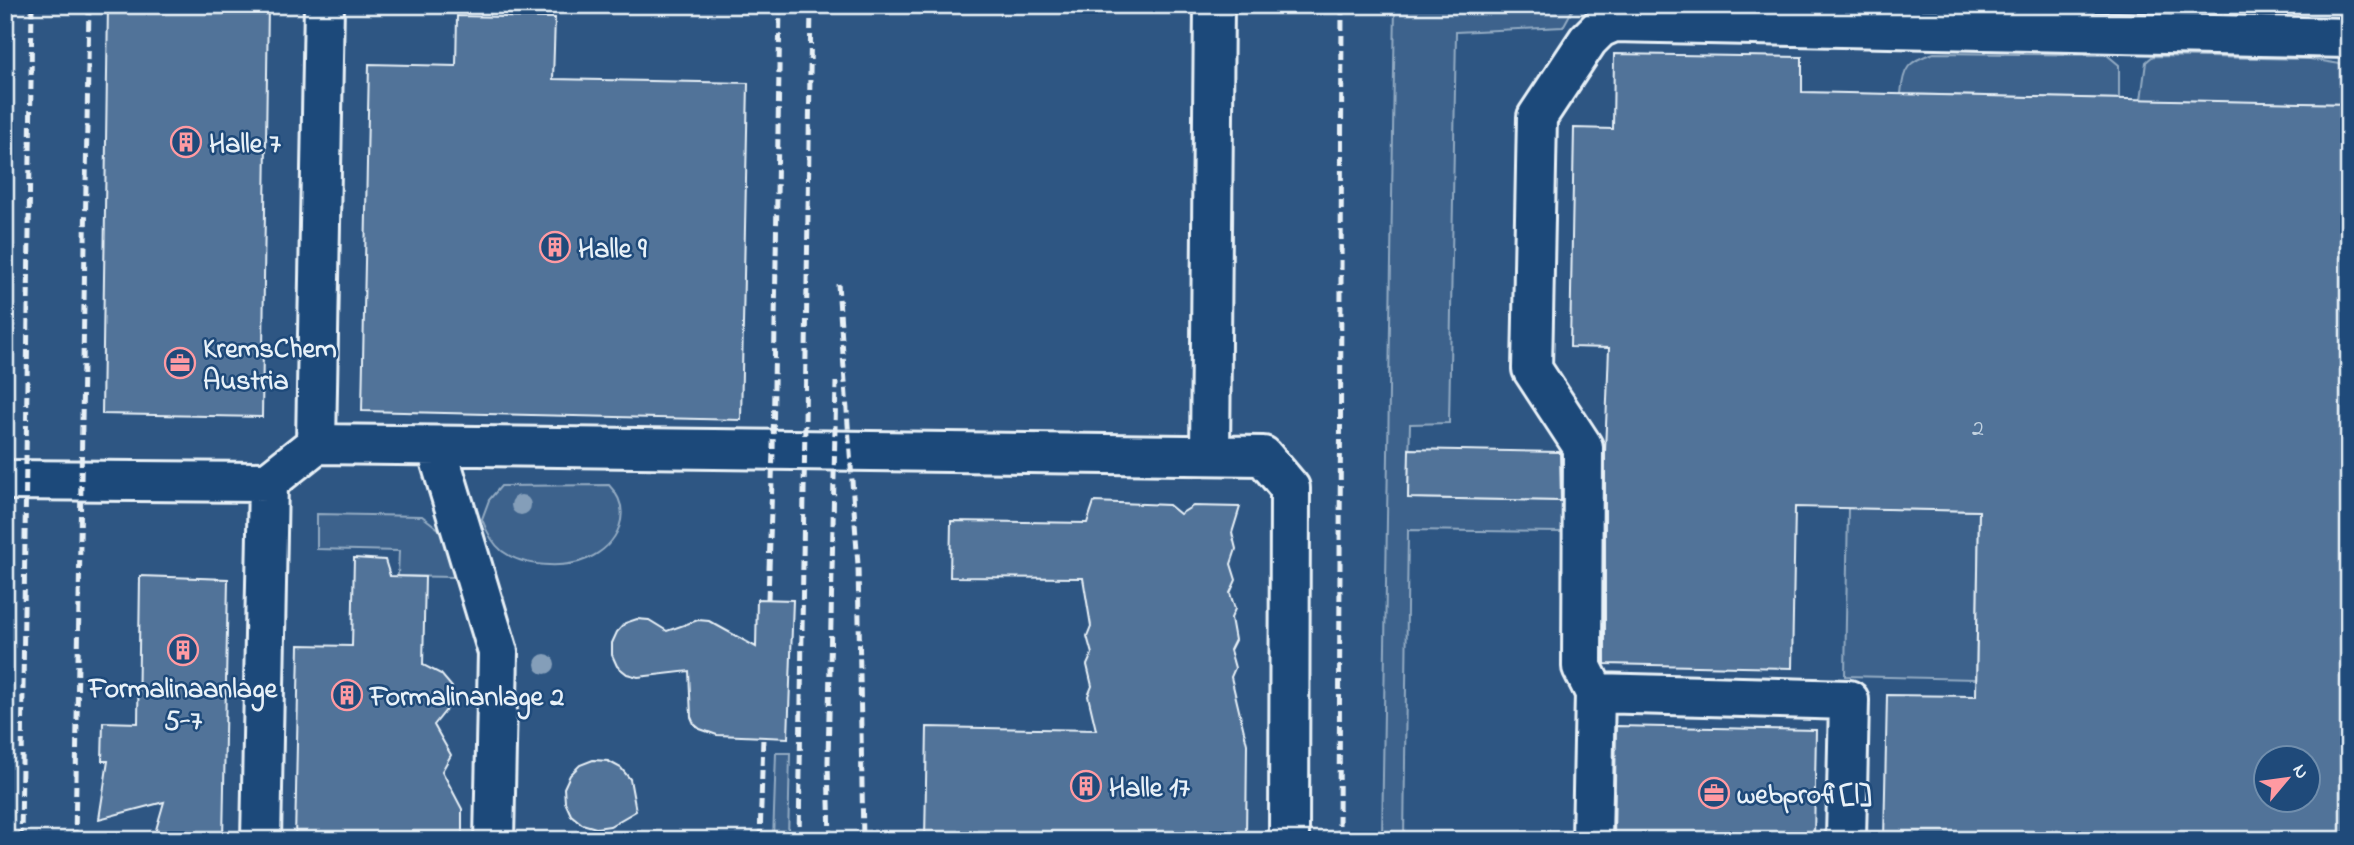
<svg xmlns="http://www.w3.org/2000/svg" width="2354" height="845" font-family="'Indie Flower',sans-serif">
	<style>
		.built { fill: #2e5683; fill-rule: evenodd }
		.grass { fill: #3c628c; stroke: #92aac2; stroke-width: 2 }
		.building { fill: #517399; stroke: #e8f1f8; stroke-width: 2; fill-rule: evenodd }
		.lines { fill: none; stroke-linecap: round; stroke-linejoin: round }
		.minor-casing { stroke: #e8f1f8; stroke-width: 44 }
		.minor { stroke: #1f4a7a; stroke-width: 38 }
		.rail { stroke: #e8f1f8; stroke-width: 5; stroke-dasharray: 10 5; stroke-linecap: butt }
		.tree { fill: #849eb9 }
		.labels { text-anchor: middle; stroke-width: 5; stroke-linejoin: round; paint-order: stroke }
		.number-label { font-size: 24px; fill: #c2d2e0 }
		.poi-label { font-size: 28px; font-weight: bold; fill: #e8f1f8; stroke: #1f4a7a; text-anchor: start }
	</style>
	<rect width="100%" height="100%" fill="#1f4a7a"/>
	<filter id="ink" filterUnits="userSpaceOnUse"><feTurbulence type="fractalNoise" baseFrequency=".0143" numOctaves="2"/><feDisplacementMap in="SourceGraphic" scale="14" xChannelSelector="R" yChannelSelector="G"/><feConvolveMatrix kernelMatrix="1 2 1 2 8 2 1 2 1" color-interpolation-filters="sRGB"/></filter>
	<g filter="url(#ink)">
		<!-- built -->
		<path class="built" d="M5,5h2344v835h-2344zM2266,758h42v42h-42z"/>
		<!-- grass -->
		<path class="grass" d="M1395,5h180l-12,22 -107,5 -7,391 -39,1 -2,74 156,3 -1,31 -155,-2 -4,310h-22z
			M1834,5h252l-11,4z
			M1934,53l173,2 12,10v34l-218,-5c2,-26 7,-33 33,-41z
			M2153,56l157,3 36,6 3,1v38l-208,-4 5,-38z
			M609,485c25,26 10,60 -22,74 -23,10 -64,8 -85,-8 -10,-8 -16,-21 -20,-32l7,-19 12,-14z
			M1848,508l131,3 -3,168 -131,-3z
			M317,514l105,2 32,25 -1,36 -55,-1 1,-25 -82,-2z
			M776,753h14l-2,87h-15z"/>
		<!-- building -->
		<path class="building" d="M108,5h160l-6,412 -160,-3z
			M457,16l98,2 -2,61 195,4 -7,337 -379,-9 7,-347 87,2z
			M1614,54l188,3v35l547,12v736h-465l3,-145 89,1 3,-185 -184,-4 -3,161 -187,-4v-212l4,-104 -39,-1 4,-219 39,1zM2266,758h42v42h-42z
			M1409,449l151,3 1,49 -153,-3z
			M1094,502l75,3 11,9 13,-8 47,1 -8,26 4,16 -5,15 5,16 -6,13 5,16 -4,9 4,22 -5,10 5,18 -4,9 16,67 -1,96h-321l2,-113 169,3 -8,-34 4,-10 -5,-21 5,-11 -5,-18 4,-10 -8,-48 -133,-1 1,-56 136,2z
			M354,558l31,2 5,16 35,1 -2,88 18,9 11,13 -2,18 -16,20 17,30 -9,16 20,38v31h-167l4,-195 53,1z
			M140,576l88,3 -5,261h-70l11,-38 -65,17 9,-58h-6l1,-39 35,1z
			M757,599l36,1 -5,138 -71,-3 -17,-6 -6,-5 -3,-7 -2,-46 -51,6 -11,-3 -10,-8 -5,-11v-12l5,-11 8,-9 12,-4 12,1 18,11 31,-11 11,1 47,26z
			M1616,726l200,4 -2,110h-200z
			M593,760l15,1 13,7 9,11 6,32 -26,15 -14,2 -14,-4 -11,-9 -6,-13 -1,-14 6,-13 10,-10z"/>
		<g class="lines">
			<!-- minor casing -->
			<g class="minor-casing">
				<path id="minor" d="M316,444l8,-439
					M436,446l62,206 -4,188
					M1210,455l4,-450
					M5,480l263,2 48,-38 947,12 27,32 -1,352
					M1595,693l-13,-26 1,-220 -51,-78 5,-252 51,-77 12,-12 14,-6 735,16
					M261,840l7,-358
					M1592,840l3,-147 254,7 -3,140"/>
			</g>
			<!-- minor -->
			<use href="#minor" class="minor"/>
			<!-- rail -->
			<path class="rail" d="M838,284l20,281 5,275
				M768,599l5,-148 7,-446
				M21,840l11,-835
				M75,840l14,-835
				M760,840l3,-103
				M799,840l12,-835
				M830,840l-2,-78 8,-380
				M1339,840l3,-835"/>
		</g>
		<!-- trees -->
		<g class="tree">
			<circle cx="521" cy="505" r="10"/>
			<circle cx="545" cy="664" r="10"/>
		</g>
	</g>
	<!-- icons -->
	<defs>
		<g id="building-ring" transform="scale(1.575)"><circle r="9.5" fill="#1f4a7a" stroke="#ff9aa2" stroke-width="1.5"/><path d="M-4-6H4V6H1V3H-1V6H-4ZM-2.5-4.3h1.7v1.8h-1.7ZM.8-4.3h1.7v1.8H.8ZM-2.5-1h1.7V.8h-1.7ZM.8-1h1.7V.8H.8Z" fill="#ff9aa2"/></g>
		<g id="office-ring" transform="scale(1.575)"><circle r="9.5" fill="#1f4a7a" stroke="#ff9aa2" stroke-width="1.5"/><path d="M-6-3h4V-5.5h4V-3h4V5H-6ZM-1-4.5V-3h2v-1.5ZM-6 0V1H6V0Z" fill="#ff9aa2"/></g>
	</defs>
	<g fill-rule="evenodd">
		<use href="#building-ring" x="186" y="142"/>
		<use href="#building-ring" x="555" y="247"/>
		<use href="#office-ring" x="180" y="363"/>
		<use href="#building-ring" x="183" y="650"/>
		<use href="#building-ring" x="347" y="695"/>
		<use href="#building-ring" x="1086" y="786"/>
		<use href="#office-ring" x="1714" y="793"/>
	</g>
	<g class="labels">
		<!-- number labels -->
		<g class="number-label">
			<text x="1978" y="435">2</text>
		</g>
		<!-- poi labels -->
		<g class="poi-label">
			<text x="209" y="152">Halle 7</text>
			<text x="578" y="257">Halle 9</text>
			<text x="203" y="357">KremsChem<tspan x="203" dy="32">Austria</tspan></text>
			<text x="183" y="697" text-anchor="middle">Formalinaanlage<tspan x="183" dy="32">5-7</tspan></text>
			<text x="370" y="705">Formalinanlage 2</text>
			<text x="1109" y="796">Halle 17</text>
			<text x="1737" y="803">webprofi[l]</text>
		</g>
	</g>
	<!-- margin -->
	<rect width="2354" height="845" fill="none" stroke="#1f4a7a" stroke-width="28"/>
	<rect x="14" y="14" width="2326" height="817" fill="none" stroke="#e8f1f8" stroke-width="2.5" filter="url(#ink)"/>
	<!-- north arrow -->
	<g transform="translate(2287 779) rotate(61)"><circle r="33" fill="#1f4a7a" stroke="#6f8dac" stroke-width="2"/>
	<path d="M0-5L12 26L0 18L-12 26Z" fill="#ff9aa2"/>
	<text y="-10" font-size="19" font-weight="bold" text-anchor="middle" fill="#e8f1f8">N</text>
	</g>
</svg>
